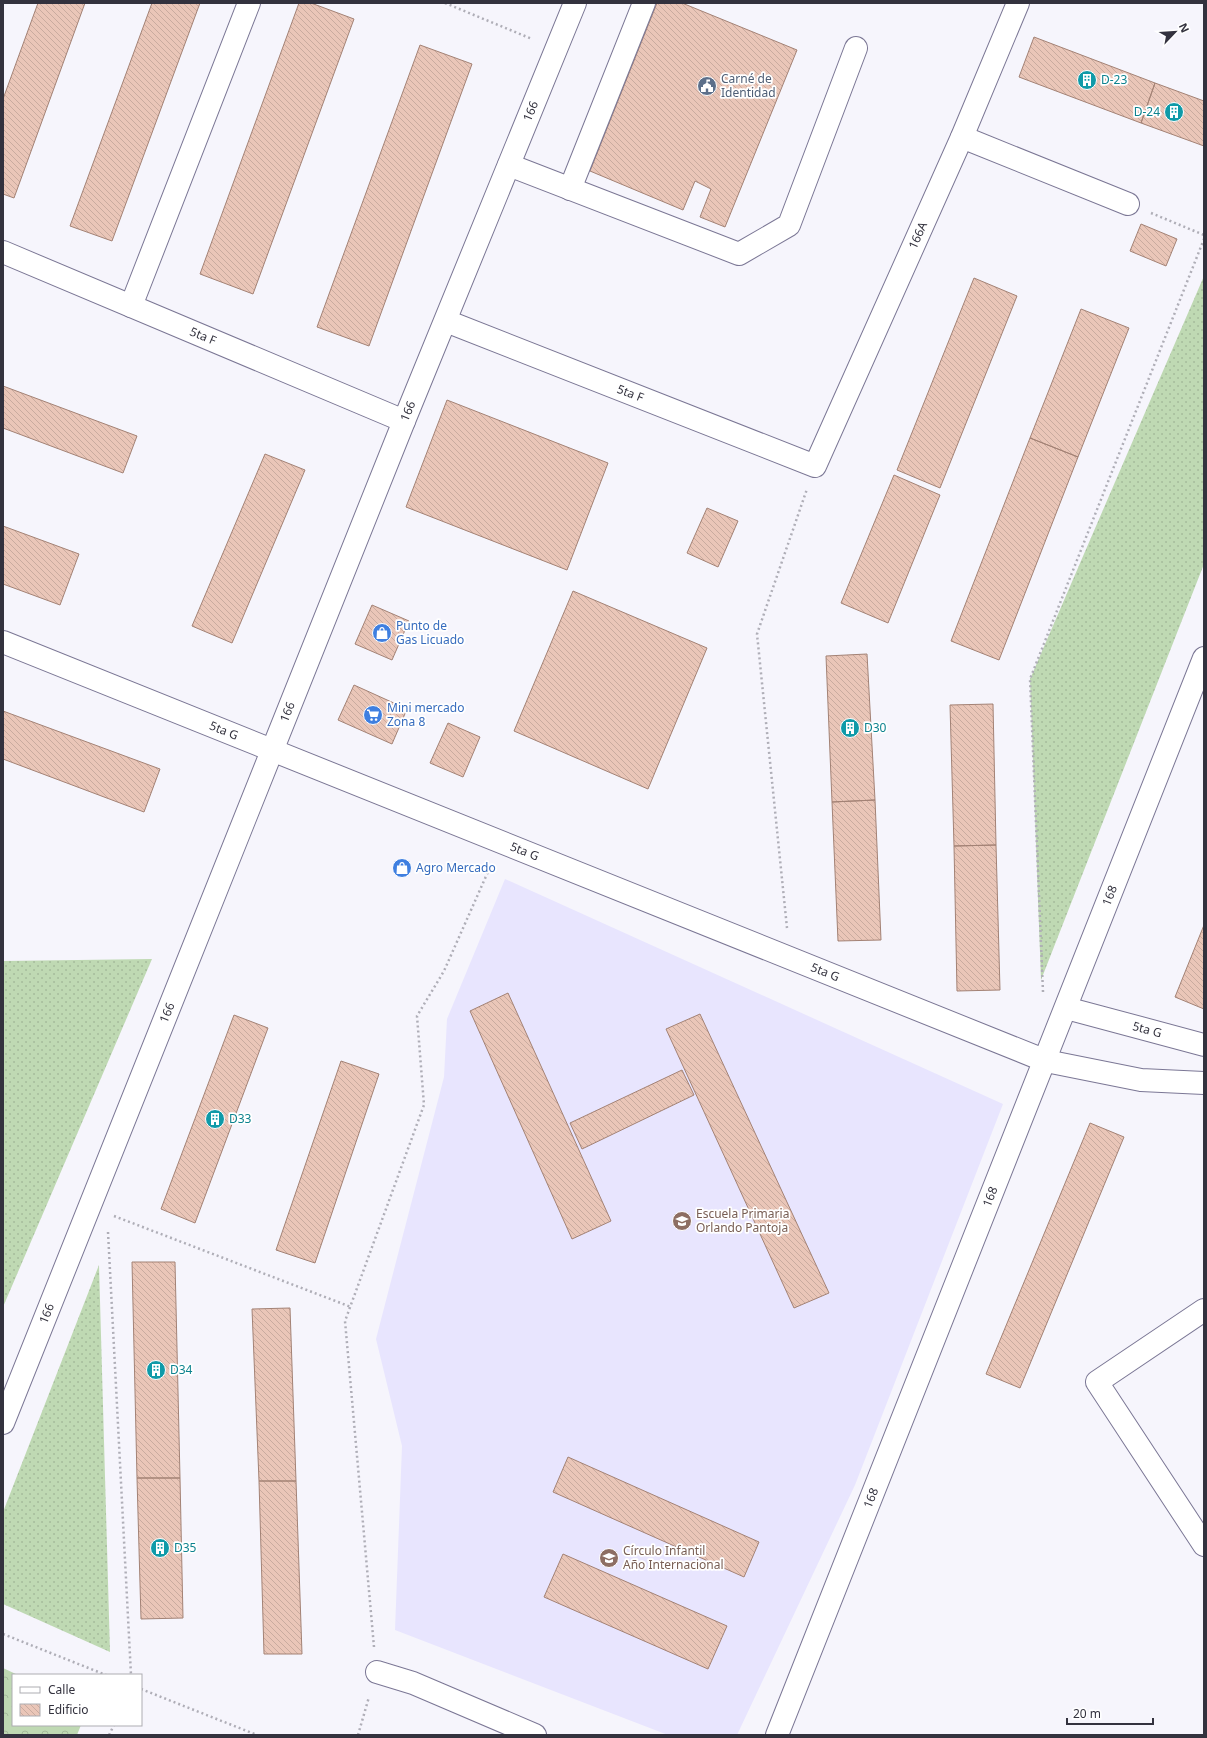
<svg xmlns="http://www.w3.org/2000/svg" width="1207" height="1738" font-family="'Noto Sans',sans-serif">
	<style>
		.built { fill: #e8e5fe }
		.grass { fill: url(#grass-dots) }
		.park { fill: url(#park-crowns) }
		.building { fill: url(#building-back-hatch); stroke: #a38275 }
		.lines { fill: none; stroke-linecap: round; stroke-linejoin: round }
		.minor-casing { stroke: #7b7795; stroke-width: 24 }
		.path { stroke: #afaeb7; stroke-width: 2.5; stroke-dasharray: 2 3; stroke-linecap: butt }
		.minor { stroke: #fff; stroke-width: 22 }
		.labels { text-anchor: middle; stroke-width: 3.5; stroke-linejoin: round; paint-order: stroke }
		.service-label { font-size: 12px; fill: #4e5e75; stroke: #fff; text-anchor: start }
		.culture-label { font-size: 12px; fill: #0d838f; stroke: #fff; text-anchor: start }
		.street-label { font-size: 12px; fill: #33323e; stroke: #fff }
		.shop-label { font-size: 12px; fill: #366cbe; stroke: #fff; text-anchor: start }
		.education-label { font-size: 12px; fill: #785e54; stroke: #fff; text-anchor: start }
	</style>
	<defs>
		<pattern id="grass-dots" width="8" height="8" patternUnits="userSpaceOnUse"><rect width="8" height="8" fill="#bfd9b3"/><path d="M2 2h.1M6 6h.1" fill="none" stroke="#a5bb9b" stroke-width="1.8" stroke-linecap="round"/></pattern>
		<pattern id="park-crowns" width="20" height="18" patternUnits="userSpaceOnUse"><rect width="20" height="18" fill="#bfd9b3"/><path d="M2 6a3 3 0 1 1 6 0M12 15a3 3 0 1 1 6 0" fill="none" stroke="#a5bb9b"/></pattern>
		<pattern id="building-back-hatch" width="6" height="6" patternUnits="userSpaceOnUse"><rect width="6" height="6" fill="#eac6b8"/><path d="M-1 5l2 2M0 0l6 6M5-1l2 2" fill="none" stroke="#c9ab9f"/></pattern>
	</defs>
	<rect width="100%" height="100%" fill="#f6f5fc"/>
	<!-- built -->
	<path class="built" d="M505,879l498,225 -148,381 -118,250h-69l-273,-105 7,-184 -26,-107 68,-262 3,-58z"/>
	<!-- grass -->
	<path class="grass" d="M1204,276v288l-163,416 -11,-301z
		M152,959l-149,348v-346z
		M99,1265l11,387 -107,-48v-92z"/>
	<!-- park -->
	<path class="park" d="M3,1668l15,7h-5v50h68l-4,10h-74z"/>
	<!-- building -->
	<path class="building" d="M38,3h47l-71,195 -11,-4v-95z
		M152,3h48l-88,238 -42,-15z
		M299,3h12l43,16 -101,275 -53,-20z
		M657,3h25l115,47 -72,177 -25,-10 11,-28 -16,-8 -12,29 -93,-39z
		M1034,37l121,46 -14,40 -122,-46z
		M420,45l52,19 -103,282 -52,-19z
		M1155,83l49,18v45l-63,-23z
		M1141,224l36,15 -11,27 -36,-15z
		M974,278l43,18 -77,192 -43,-18z
		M1081,309l48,19 -51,129 -48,-19z
		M3,386l134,50 -14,37 -120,-45z
		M447,400l161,63 -41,107 -161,-63z
		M1030,438l48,19 -79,203 -48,-19z
		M265,454l40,16 -73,173 -40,-17z
		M894,475l46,20 -52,128 -47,-20z
		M707,508l31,13 -20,46 -31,-14z
		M3,526l76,28 -19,51 -57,-21z
		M573,591l134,57 -59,141 -134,-58z
		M372,605l37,16 -17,39 -37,-16z
		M867,654l8,146 -43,2 -6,-146z
		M354,685l53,24 -15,35 -54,-24z
		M993,704l3,141 -42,1 -4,-141z
		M3,711l157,58 -16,43 -141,-53z
		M448,723l32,14 -17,40 -33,-14z
		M875,800l6,140 -43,1 -6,-139z
		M996,845l4,145 -43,1 -3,-145z
		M1204,925v84l-29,-12z
		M508,993l103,228 -39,18 -102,-228z
		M700,1014l129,279 -35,15 -128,-279z
		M234,1015l34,13 -73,195 -34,-14z
		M341,1061l38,13 -64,189 -39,-13z
		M682,1070l12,25 -112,54 -12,-26z
		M1090,1123l34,14 -104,251 -34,-14z
		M132,1262h43l5,216h-43z
		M290,1308l6,173h-37l-7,-172z
		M568,1457l191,85 -15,35 -191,-85z
		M137,1478h43l3,140 -42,1z
		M259,1481h37l6,173h-38z
		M563,1554l164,72 -19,43 -164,-72z"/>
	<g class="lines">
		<!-- minor casing -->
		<g class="minor-casing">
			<g id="minor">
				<path d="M962,137l166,67"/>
				<path d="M509,165l230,89 50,-29 67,-177"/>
				<path d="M570,189l74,-186"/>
				<path id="s1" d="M3,252l401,169"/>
				<path d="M131,306l118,-303"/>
				<path id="s2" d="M446,321l369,145 147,-329 56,-134"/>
				<path id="s3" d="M3,642l1043,419 95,19 63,3"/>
				<path id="s4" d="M1066,1008l138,37"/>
				<path d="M1204,1310l-107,72 107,163"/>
				<path id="s5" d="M3,1423l401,-1002 171,-418"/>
				<path d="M377,1672l36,11 122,52"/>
				<path id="s6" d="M777,1735l427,-1077"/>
			</g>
		</g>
		<!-- path -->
		<path class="path" d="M445,3l87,36
			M1151,213l53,22
			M787,928l-30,-294 50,-145
			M1043,992l-13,-313 174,-440
			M114,1216l237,91
			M108,1232l23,443
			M3,1634l103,41
			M374,1647l-29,-326 79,-216 -7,-89 27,-45 47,-106
			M141,1689l116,46
			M109,1735l5,-10
			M358,1735l11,-38"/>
		<!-- minor -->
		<use href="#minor" class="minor"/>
	</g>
	<!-- icons -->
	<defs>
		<g id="building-disc" transform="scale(1)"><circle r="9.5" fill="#0f9aa8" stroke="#fff"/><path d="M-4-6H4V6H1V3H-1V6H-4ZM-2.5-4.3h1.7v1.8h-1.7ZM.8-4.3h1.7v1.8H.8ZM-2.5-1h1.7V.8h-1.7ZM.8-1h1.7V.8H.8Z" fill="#fff"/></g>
		<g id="civic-disc" transform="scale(1)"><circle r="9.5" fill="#5c6f8a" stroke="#fff"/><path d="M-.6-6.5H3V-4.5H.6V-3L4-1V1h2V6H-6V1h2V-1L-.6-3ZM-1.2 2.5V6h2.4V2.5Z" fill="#fff"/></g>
		<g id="shop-disc" transform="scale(1)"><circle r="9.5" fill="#3f7fe0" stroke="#fff"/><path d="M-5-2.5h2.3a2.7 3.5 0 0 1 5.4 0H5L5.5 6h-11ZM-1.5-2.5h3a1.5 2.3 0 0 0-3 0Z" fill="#fff"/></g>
		<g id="supermarket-disc" transform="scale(1)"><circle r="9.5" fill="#3f7fe0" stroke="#fff"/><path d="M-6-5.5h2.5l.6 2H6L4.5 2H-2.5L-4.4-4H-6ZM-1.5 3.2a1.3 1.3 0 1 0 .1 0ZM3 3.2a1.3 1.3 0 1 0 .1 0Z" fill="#fff"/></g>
		<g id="school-disc" transform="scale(1)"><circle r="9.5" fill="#8d6e63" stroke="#fff"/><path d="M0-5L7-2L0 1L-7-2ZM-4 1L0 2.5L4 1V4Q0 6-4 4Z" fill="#fff"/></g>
	</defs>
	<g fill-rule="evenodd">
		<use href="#building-disc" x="1087" y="80"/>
		<use href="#civic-disc" x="707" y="86"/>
		<use href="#building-disc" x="1174" y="112"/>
		<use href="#shop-disc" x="382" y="633"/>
		<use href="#supermarket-disc" x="373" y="715"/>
		<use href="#building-disc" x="850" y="728"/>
		<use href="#shop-disc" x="402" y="868"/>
		<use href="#building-disc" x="215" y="1119"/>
		<use href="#school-disc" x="682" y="1221"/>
		<use href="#building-disc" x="156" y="1370"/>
		<use href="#building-disc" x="160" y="1548"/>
		<use href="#school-disc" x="609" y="1558"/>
	</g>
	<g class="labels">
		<!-- service labels -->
		<g class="service-label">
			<text x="721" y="83">Carné de<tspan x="721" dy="14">Identidad</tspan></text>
		</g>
		<!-- culture labels -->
		<g class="culture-label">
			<text x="1101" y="84">D-23</text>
			<text x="1160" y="116" text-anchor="end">D-24</text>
			<text x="864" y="732">D30</text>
			<text x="229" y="1123">D33</text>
			<text x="170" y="1374">D34</text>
			<text x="174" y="1552">D35</text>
		</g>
		<!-- street labels -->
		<g class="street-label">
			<text dy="4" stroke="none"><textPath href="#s5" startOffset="1414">166</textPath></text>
			<text dy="4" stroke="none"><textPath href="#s2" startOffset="649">166A</textPath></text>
			<text dy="4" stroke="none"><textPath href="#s1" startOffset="217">5ta F</textPath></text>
			<text dy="4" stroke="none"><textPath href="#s2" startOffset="198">5ta F</textPath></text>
			<text dy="4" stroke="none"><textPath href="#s5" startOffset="1090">166</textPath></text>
			<text dy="4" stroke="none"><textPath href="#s5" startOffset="766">166</textPath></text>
			<text dy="4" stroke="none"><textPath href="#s3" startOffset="238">5ta G</textPath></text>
			<text dy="4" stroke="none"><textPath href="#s3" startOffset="562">5ta G</textPath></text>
			<text dy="4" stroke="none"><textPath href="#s6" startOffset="903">168</textPath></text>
			<text dy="4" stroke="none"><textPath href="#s3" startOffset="886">5ta G</textPath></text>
			<text dy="4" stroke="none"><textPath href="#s5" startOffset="442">166</textPath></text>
			<text dy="4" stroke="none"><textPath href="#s4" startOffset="84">5ta G</textPath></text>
			<text dy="4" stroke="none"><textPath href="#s6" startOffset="579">168</textPath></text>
			<text dy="4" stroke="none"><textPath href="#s5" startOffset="118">166</textPath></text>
			<text dy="4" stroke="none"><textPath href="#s6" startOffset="255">168</textPath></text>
		</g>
		<!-- shop labels -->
		<g class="shop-label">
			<text x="396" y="630">Punto de<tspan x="396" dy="14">Gas Licuado</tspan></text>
			<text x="387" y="712">Mini mercado<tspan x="387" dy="14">Zona 8</tspan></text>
			<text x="416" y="872">Agro Mercado</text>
		</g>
		<!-- education labels -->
		<g class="education-label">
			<text x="696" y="1218">Escuela Primaria<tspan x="696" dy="14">Orlando Pantoja</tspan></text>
			<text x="623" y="1555">Círculo Infantil<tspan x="623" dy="14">Año Internacional</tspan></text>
		</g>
	</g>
	<!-- border -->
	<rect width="1207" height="1738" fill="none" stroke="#33323e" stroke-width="8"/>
	<!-- legend -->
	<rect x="12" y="1674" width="130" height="52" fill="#ffffff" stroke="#adadb2"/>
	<rect x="20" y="1687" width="20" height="6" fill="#ffffff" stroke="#adadb2"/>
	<text x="48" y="1694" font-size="12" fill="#33323e">Calle</text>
	<rect x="20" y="1704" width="20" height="12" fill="url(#building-back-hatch)" stroke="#adadb2"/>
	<text x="48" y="1714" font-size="12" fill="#33323e">Edificio</text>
	<!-- north arrow -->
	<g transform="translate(1175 32) rotate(65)" stroke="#ffffff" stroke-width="3" paint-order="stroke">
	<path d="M0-3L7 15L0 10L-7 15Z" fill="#33323e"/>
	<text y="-6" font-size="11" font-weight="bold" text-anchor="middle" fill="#33323e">N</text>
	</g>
	<!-- scale -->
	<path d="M1067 1718v6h86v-6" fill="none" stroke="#33323e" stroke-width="2"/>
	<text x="1073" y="1718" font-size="12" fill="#33323e" stroke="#ffffff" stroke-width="3" paint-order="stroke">20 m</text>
</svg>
